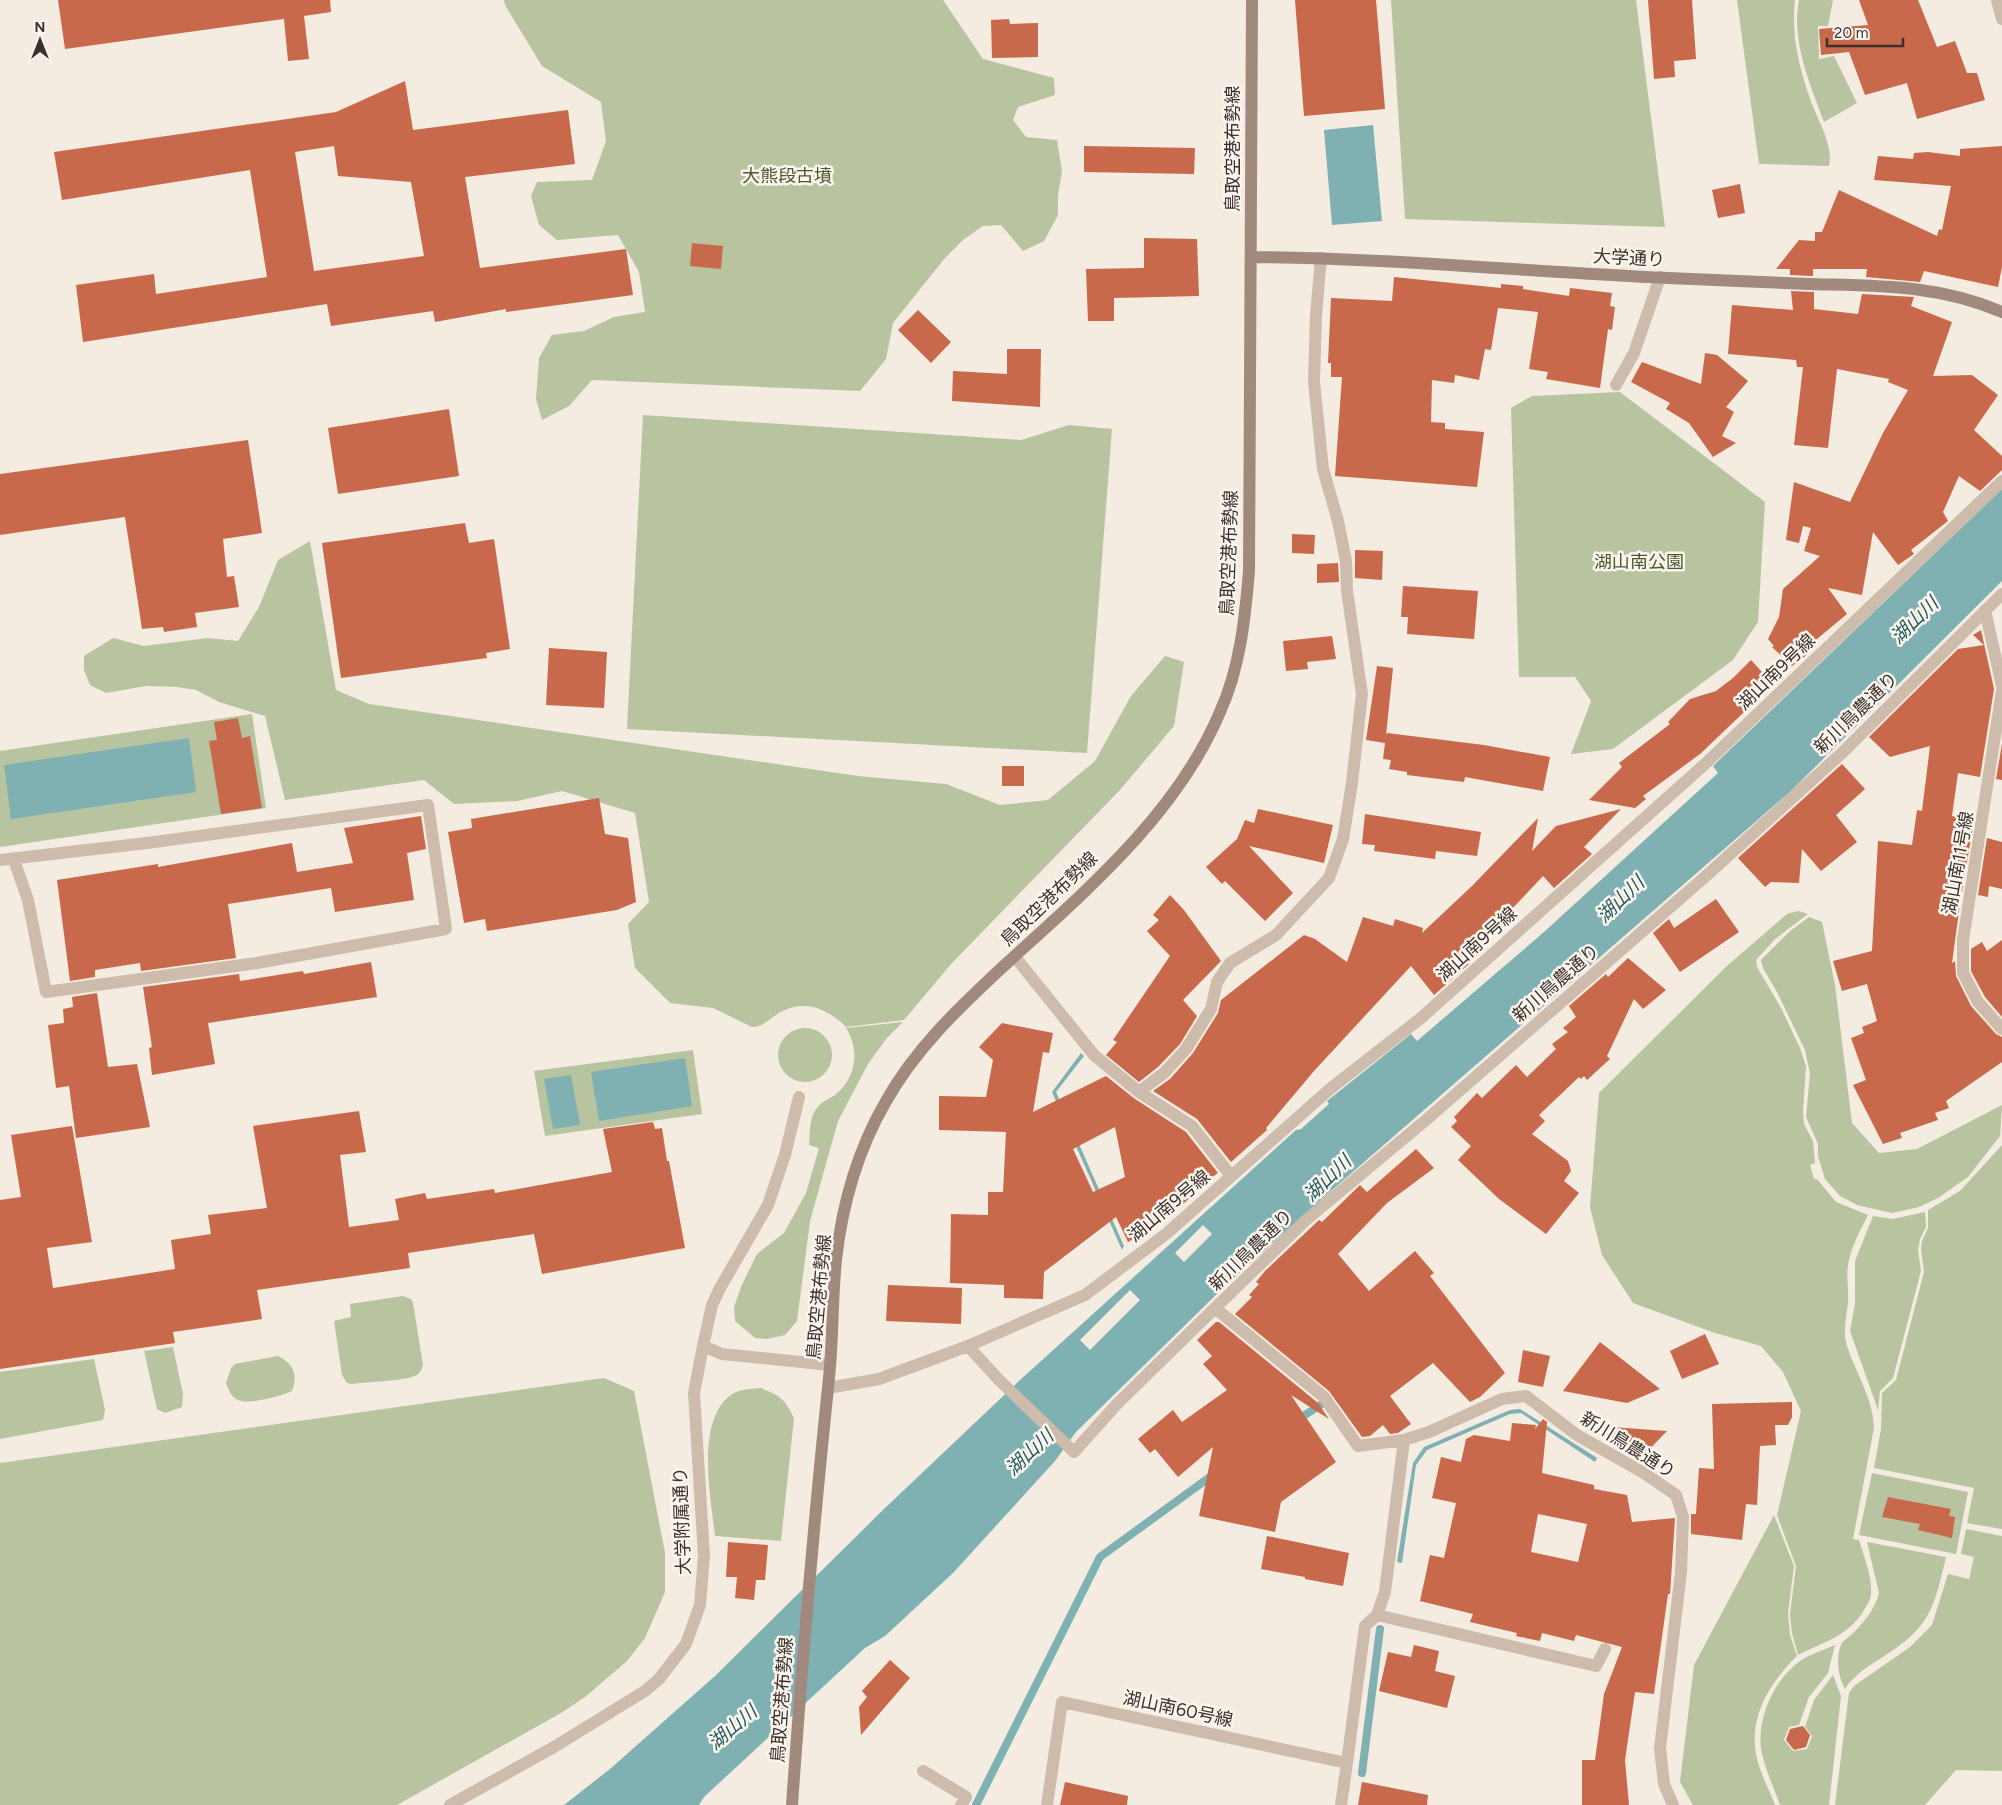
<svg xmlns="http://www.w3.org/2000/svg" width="2002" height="1805" font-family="Figtree,'Noto Sans JP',sans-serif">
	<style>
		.green { fill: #b8c4a0 }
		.water { fill: #7fb0b2; fill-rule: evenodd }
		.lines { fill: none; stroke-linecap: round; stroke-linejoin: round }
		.stream { stroke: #7fb0b2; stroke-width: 8 }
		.building { fill: #c8694b; fill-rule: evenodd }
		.street { stroke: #cdbbac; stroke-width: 12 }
		.secondary { stroke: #a18a7d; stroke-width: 12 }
		.labels { text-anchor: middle; stroke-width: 5; stroke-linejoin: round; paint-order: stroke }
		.street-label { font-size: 18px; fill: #3b302b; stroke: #fbf5ee }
		.park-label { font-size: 18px; fill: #4a5a2e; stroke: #fbf5ee }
		.water-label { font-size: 19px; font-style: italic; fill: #1f5a5e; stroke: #fbf5ee }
	</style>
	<rect width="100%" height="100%" fill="#f4ebe1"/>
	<!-- green -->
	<path class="green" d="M504,0h439l40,59 71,19 1,17 -37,12 -5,13 13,17 31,3 5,31 -4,24v20l-14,26 -21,10 -22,-26 -18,1 -20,14 -18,18 -52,65 -7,36 -26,32 -268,-11 -23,26 -27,14 -6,-21 3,-41 13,-23 32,-4 30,-14 31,-5 -6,-40 -21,-37 -61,5 -18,-15 -8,-29 6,-14 55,-2 14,-39 -5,-39 -59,-36 -37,-61z
		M1391,0h245l29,227 -260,-8z
		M1737,0h58c-4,35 4,67 15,99 7,20 24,46 19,67l-70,-2z
		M1799,0h34l-5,26h-10l1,33 15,-3 23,47 -33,19c-14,-38 -33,-81 -25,-122z
		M1620,392l145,110 -7,120 -25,38 -120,89 -42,5 20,-53 -16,-24h-56l-8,-269 21,-12z
		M643,415l378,25 48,-15 43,4 -25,324 -460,-24z
		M310,541l26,149 33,14 489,72 88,8 54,21 48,-5 47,-39 36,-65 34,-40 19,6 -10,64 -55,65 -167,172 -48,57 -58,7c-20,-20 -45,-29 -70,-12 -9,6 -14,12 -24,12l-39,-19 -43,-5 -35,-35 -7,-44 21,-22 -14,-89 -73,-22 -45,10 -63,3 -30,-24 -139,20 -20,-84 -46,-14 -23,-12 -19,-3 -31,-1 -40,7 -16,-8 -6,-15v-14l29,-18 31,8 64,-8 30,3 21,-34 19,-47z
		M252,714l14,94 -266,39v-96z
		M1798,911l10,3 -33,25 -19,21 1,7 24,41 19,40 6,18 -3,46 1,12 9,17 2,22 -5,2 4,14h3l19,23 32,13c-8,16 -17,32 -20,50 -2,12 1,25 0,38 -2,16 -6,30 0,46 9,26 25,50 26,79l-21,111 6,1c5,17 13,36 12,53 0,7 -4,12 -7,17 -15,26 -41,32 -66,45l-6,-22 -2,-19 6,-48 -19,-51 24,-104 -18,-39 -22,-26 -49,-14 -79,-29 -31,-48 -12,-48 9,-114 129,-128 59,-51z
		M1809,917l13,5 13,63 17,138 27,30 38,-4 85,-44 -2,31 -32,41 -30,21 -19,9 -27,6 -35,-8 -17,-9 -15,-17 -7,-23v-12l-12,-27 4,-43 -5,-24 -27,-56 -15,-26 -2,-8 29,-29z
		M903,1022l-16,16 -19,26 -30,57 -28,100 -13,100 -12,14 -18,4 -12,-1 -20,-17 -1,-14 7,-20 16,-33 27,-21 22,-40 13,-45 -10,-3c1,-12 0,-28 8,-37 5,-7 13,-9 19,-14 20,-16 24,-44 10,-66z
		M778 1055a27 27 0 1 1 54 0a27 27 0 1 1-54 0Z
		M693,1050l9,64 -157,22 -11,-65z
		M2002,1145v384l-35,-6 7,-35 -100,-20 7,-39 1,-36 14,-13 28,-108 -3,-23 1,-8 6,-13v-18l32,-19z
		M1925,1212l1,15 -6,12 -2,11 3,21 -28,107 -13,13 -2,19 -28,-79 5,-28v-42l18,-45 20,3z
		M403,1296l8,3 2,4 10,62c-1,4 -3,8 -6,10 -11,6 -51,7 -65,9l-5,-1 -5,-8 -8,-54 17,-4 -1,-13z
		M173,1347l10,47 -1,13 -17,6 -8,-4 -13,-58z
		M278,1356c16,8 20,19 14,35 -9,5 -43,13 -51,10 -9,-2 -12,-10 -15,-18l5,-15 4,-4z
		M94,1359l11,51 -2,10 -103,19v-67z
		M604,1378l30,13 31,162v39l-20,46 -18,23 -42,36 -24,16 -164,92h-397v-342z
		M761,1388c20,8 24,11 33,30l-13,123 -66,-5c-4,-38 -20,-115 16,-141 8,-6 19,-6 30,-7z
		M1872,1473l96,19 -12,62 -97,-19z
		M1774,1515l20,51 -6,47 2,22 7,21c-27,26 -48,60 -41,98 3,17 13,35 19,51h-82l-13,-23 14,-117z
		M1966,1529l36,7v235l-46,-1 -31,35h-90l14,-112 5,-7 56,-39 22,-22 16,-51 21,5 5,-22 -13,-3z
		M1867,1542l79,15c-12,50 -15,69 -60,98 -14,9 -32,19 -41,34 -7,-12 -10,-33 -3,-46 2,-3 6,-5 9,-8 12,-11 24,-26 28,-42z
		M1835,1645l-7,28 -19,24 -10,28 -10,2 -5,13 9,11 14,-2 5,-13 -7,-9 9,-27 19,-25 8,21 -12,109h-49c-6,-17 -14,-34 -18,-51 -7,-33 11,-73 38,-93 10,-7 24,-11 35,-16z"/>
	<!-- water -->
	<path class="water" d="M1373,125l9,96 -50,4 -8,-95z
		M2002,489v92l-210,209 -468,407 -99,89 -149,146 -21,29 -102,112 -68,63 -20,12 -161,149 -5,8h-135l46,-36 105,-93 169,-167 135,-128 277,-251 5,-1 28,-25 -2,-3 84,-67 6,7 127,-109 174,-159 -5,-7zM1203,1225l9,9 -28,28 -9,-9zM1130,1290l10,10 -50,50 -10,-10z
		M189,738l7,54 -185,27 -7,-54z
		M1081,1053l3,3 -28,36 68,154 -2,4 -70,-158z
		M685,1058l7,48 -93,15 -8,-49z
		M571,1075l9,50 -27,4 -9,-50z
		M1520,1409l77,49 -2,4 -74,-49 -11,1 -83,36 -11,15 -14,98 -5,-1 16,-99 11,-16 86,-37z"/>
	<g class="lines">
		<!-- stream -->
		<path class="stream" d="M1297,1420l25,-16
			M1362,1773l18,-144
			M976,1805l124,-248 114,-83"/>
	</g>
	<!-- building -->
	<path class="building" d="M58,0h272l1,12 -27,4 5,43 -21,2 -4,-42 -219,30z
		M1295,0h81l9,109 -81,7z
		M1648,0h44l4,59 -22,2 1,16 -21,2z
		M1859,0h59l19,47 18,-6 12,32h10l8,27 -68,19 -10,-36 -42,12 -16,-43 -28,3 -2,-26 49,-4z
		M1009,19l1,5 28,-1v34l-46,1 -1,-38z
		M405,81l8,49 155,-20 7,54 -110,13 15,91 146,-19 7,46 -127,17v-3l-71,13 -2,-11 -102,15 -4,-22 -244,38 -7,-57 78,-11 2,20 111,-17 -17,-107 -188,30 -8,-48 282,-40zM334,146l4,30 73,6 13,74 -110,15 -19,-119z
		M1084,146l111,2 -1,26 -110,-2z
		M2002,146v121l-4,20 -74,-16 -4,11 -54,-5 1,-8h-54v7l-23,-1v-6h-14l23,-29 16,1v-9h7l17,-42 98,46 2,-7 3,1 9,-44 -77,-6 4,-24 35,3 1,-6 14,-1 32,4v-7z
		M1740,184l5,29 -27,5 -6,-28z
		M1144,238l53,1 2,57 -85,2v23h-26l-2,-52 58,-1z
		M692,243l31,3 -2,23 -31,-3z
		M1394,277l107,11v-4l22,2v3l46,7 1,-8 42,5 -2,13 5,1 -3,23 -4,-1 -8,59 -54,-9 2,-7 -19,-3 9,-57 -40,-4 -7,42 -6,-1 -6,31 -24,-5 -1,8 -22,-3 -1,42 14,1v6l39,3 -7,55 -142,-11 7,-99h-11v-14h-3l3,-65 61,3z
		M1791,291l23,1v17l44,5 4,-20 52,3 -3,9 41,16 -19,54 39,-1 26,20 -24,35 28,26v14l-22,21 -21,-15 -16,36 5,9 -37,29 3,4 -16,11 -25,-33 -11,63 -34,-7 19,26 -42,35 3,5 -16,12 -20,-19 2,-1 -6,-7 11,-22 4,-28 37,-33 -16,-5 7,-23 -8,-2 -4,17 -13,-3 8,-58 56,20 33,-69 25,-43 -20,-8 1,-3 -52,-10 -9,79 -34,-3 9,-78h-6l-1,-7 -68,-6 4,-49 61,5z
		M918,310l33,32 -20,21 -33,-33z
		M1007,349h34l-1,58 -88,-6 1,-30 54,3z
		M1705,353l12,2 31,26 -22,26 8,5 -12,24 14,7 -23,14 -24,-34 -23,-14 4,-6 -39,-21 11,-20 59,22z
		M449,409l10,67 -121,18 -10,-66z
		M248,440l14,93 -39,6 4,38 7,-1 5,31 -44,6 2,14 -33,5 -1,-5 -21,2 -17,-112 -125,18v-61z
		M465,523l4,20 25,-4 16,110 -24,4 1,5 -146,20 -19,-135z
		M1292,534l23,1 -1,19 -22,-1z
		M1355,550l28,1 -1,29 -27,-2z
		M1338,563l1,19 -22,1v-19z
		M1403,586l75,5 -4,48 -67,-5 1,-17h-7z
		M1981,630l13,59 -14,88 -22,-4 -6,43 22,4 -12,72 -10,-2 8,14 -8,59 3,-2 1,15 15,30 25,28 6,3v25l-56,39 3,7 -14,5 3,7 -38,13 2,5 -19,6 -30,-59 13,-5 -15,-42 13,-5 -2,-6 15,-6 -10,-37 -25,7 -9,-30 39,-10 6,-110 34,4 5,-35 5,1 8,-65 -40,11 -21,-20 89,-88 26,-4 -11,-10z
		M1332,636l4,23 -29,3 1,7 -22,2 -3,-30z
		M549,648l58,4 -3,56 -58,-3z
		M1751,660l20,22 -11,8 3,4 -63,60 -57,42 3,3 -11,9 -46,-8 33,-33 -3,-4 51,-39 -2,-2 22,-23 26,-8 17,-13z
		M1377,666l16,2 -7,67 1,-2 97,12 66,12 -7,34 -78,-14 -1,5 -57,-7v-3l-18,-3 2,-9 -8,-1 2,-16 -19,-3z
		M238,718l4,20 8,-2 12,72 -41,6 -12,-73 8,-1 -3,-18z
		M2002,744v36l-6,-1z
		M1842,764l23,25 -29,26 21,27 -36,29 -19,-22 -3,34 -28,-1 -6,5 -27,-29z
		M1002,766h22v20h-22z
		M599,798l6,36 23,4 8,64 -19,8 -130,21 -2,-12 -21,4 -16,-91 24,-4 -1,-9z
		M1258,809l75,16 -9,38 -75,-17 44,47 -28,28 -40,-40 -3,3 -16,-17 31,-28 8,-19 9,3z
		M1621,809l-37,38 8,7 -38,34 -11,-12 -46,49 -4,-4 -34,32 10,11 -35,31 -23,-29 -97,105 -48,57 1,2 -36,32 -34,-43 -44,-28 17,-12 23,-26 25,-40 3,-13 83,-65 11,4 32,23 16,-45 30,9 2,-7 28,9 -1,5 50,-47 66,-68 -6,33 24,-25z
		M1365,814l116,18 -4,24 -41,-5 -1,8 -61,-8 1,-6 -13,-1z
		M421,816l5,33 -19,4 7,47 -79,12 -4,-24 -103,16 8,54 -95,13 -1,-8 -45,7v7l-25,4 -13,-101 101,-16v3l134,-24 5,29 56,-9 -9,-35z
		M1987,838l15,4v47l-13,-3 -1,11 -10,-2z
		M1170,895l14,15 37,51 -38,39 14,16 -17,28 -22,23 -19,15 -33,-27 11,-13 -4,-2 57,-84 -23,-25 12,-11 -6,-5z
		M1716,899l23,33 -59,40 -27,-39 16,-14 5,9z
		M2002,940v77l-17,-20 -14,-26v-22l11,-7 5,9z
		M1628,958l38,32 -23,19 -9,-10 -27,57 3,3 -23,21 -3,-4 -3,3 -2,-2 -40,38 6,6 -13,13 36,27 3,10 -7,10 15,12 -33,41 -47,-35 -41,-39 13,-14 -20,-19 6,-6 -3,-4 23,-24 5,5 34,-33 11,12 29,-28 -4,-5 16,-12 -5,-4 13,-11 -7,-11 37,-32 2,3z
		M371,962l6,35 -169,26 7,41 -63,11 -3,-27 3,-1 -9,-60 96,-13 1,7 63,-10 1,3z
		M97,993l11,74 29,-3 13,63 -74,11 -7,-52 -13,2 -8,-63 16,-2 -1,-14 10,-2 -1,-10z
		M1002,1023l51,10 -4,20 -6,-1 -10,60 73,-36 29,23 51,33 32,41 -23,16 2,2 -27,25 -26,11 2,5 -18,10 -12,-25 -72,55 -1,27 -39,-1v-13l-54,-2 1,-69 37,1v-23h15l3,-60 -67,-2v-34l47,1 7,-37 -14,-13zM1115,1127l10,50 -32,15 -20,-43z
		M359,1111l7,41 -26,3 9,72 50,-7 -4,-21 30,-6 2,6 67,-10 1,4 117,-21 -9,-43 50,-7 2,7 7,-1 5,33h2l16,87 -143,26 -8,-40 -126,19 2,15 -153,22 5,29 -89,13 2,11 -175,26v-169l21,-3 -10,-62 61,-9 20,116 -45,6 6,40 122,-19 -4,-29 40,-6 -3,-19 59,-7 -14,-82z
		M1416,1149l18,19 -47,35 -49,51 31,37 46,-40 19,22 -4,3 75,97 -25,24 -10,5 -37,-39 -43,33 21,28 -13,9 -8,1 -7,-9 -13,11 -8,1 -33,-46 -94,-77 17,-17 -3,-2 10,-11 -3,-2 9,-11 54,-51 3,2 38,-37 7,7z
		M888,1285l74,3 -1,36 -75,-3z
		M1216,1322h3l99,81 11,16 -38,-24 45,67 -55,40 -6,30 -76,-16 14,-69 -35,30 -23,-28 -5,4 -12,-14 35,-29 9,12 45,-32 -24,-26 9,-8 -15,-16z
		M1705,1334l14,30 -37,15 -12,-28z
		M1600,1342l60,47 -33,14 -64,-12z
		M1523,1350l27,6 -7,31 -25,-5z
		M1792,1402v15l-4,8h-13l1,20 -16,1 -3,59 -11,-1 -4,36 -51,-6v-20h5l3,-46 15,1 -2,-65z
		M1543,1419l4,3 -5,51 52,12v4l33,6 5,27 43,-4 -5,76h-2l-14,100 -19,-2 -10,68 4,45h-47v-45h13l9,-66 18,-47 -46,-12 -2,6 -32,-8 -2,8 -24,-5 1,-3 -47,-11 3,-8 -53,-13 10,-46 14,3 12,-55 -24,-5 9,-41 20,5 5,-23 8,-4 36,6 2,-18 24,2 -1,4zM1538,1514l49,10 -9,38 -47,-10z
		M1598,1426l69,5 -27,28h-4l-10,-5z
		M1888,1497l63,12 -2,7 6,1 -3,21 -34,-8 2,-6 -38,-7z
		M1267,1536l82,17 -6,33 -38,-7v-2l-44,-8z
		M728,1542l40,3 -3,35h-9l-2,20 -19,-2 2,-21h-11z
		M1414,1645l25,6 -4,20 20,5 -8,32 -68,-17 9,-39 23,5z
		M890,1660l20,18 -49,57 -2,-28 8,-10 -5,-6z
		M1803,1726l7,9 -4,12 -12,3 -8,-10 4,-11z
		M1065,1782l63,14 -1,9h-67z
		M1362,1782l66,13 -1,10h-69z"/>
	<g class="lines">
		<!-- street -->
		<path class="street" d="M1997,0l5,19
			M1616,385l18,-32 26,-76
			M1985,610l17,76
			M2002,691l-39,249v33l15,29 24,27
			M0,860l147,-17 281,-38 18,124 -189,34 -211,29 -18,-92 -14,-40
			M1015,957l79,98 45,37 53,34 39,50
			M1139,1092l25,-19 22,-24 25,-40 6,-27 13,-19 46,-28 53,-57 14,-39 9,-56 10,-89 -15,-103 -1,-30 -8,-40 -15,-52 -9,-87 2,-67 5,-57
			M1215,1308l-98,96 -43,48 -75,-72 -31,-34 117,-51 81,-61 165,-146 90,-70 284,-254 297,-283
			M703,1346l19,8 108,11
			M828,1388l51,-9 89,-33
			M1377,1615l219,51 9,-17
			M1347,1763l18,-137 12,-11 8,-23 19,-152
			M923,1771l43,26 -5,8
			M450,1805l104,-58 91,-56 14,-12 27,-35 14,-39 4,-49 -10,-163 9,-47 9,-41 8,-17 48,-83 17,-50 14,-58
			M1047,1805l15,-103 285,61 -6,42
			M1673,1805l-9,-21 -4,-36 21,-176 2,-55 -7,-22 -32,-22 -67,-38 -51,-39 -24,3 -73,33 -25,8 -46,6 -34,-49 -109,-89 91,-88 120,-100 280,-244 136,-123 160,-159"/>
		<!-- secondary -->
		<path class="secondary" d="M1251,257c139,1 278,15 417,21 47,2 93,4 140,6 69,2 129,0 194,28
			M792,1805c10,-143 22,-285 37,-427 4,-39 3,-79 7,-118 6,-54 22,-110 49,-157 31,-56 76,-97 122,-140 80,-73 170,-149 213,-251 20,-44 25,-93 29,-141l3,-571"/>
	</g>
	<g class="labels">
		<!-- street labels -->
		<g class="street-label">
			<text transform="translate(1233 149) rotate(-90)" y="6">鳥取空港布勢線</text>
			<text transform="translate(1629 258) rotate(3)" y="6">大学通り</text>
			<text transform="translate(1229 553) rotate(-88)" y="6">鳥取空港布勢線</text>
			<text transform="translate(1776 672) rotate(-44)" y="6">湖山南9号線</text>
			<text transform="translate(1856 713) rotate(-44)" y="6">新川鳥農通り</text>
			<text transform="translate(1958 863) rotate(-80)" y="6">湖山南11号線</text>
			<text transform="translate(1049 899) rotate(-44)" y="6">鳥取空港布勢線</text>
			<text transform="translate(1477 944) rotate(-42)" y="6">湖山南9号線</text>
			<text transform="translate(1556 983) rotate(-41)" y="6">新川鳥農通り</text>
			<text transform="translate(1169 1206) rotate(-40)" y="6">湖山南9号線</text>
			<text transform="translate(1251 1250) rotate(-44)" y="6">新川鳥農通り</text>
			<text transform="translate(819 1297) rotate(-85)" y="6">鳥取空港布勢線</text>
			<text transform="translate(1628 1445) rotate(32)" y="6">新川鳥農通り</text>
			<text transform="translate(682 1521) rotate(-92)" y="6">大学附属通り</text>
			<text transform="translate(782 1700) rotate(-86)" y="6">鳥取空港布勢線</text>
			<text transform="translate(1178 1709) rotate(12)" y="6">湖山南60号線</text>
		</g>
		<!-- park labels -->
		<g class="park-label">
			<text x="787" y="182">大熊段古墳</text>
			<text x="1639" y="568">湖山南公園</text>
		</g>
		<!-- water labels -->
		<g class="water-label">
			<text transform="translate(1914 620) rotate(-44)" y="7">湖山川</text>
			<text transform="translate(1620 899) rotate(-44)" y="7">湖山川</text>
			<text transform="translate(1327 1178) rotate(-44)" y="7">湖山川</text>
			<text transform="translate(1029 1452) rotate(-43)" y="7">湖山川</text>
			<text transform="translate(732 1727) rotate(-40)" y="7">湖山川</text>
		</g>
	</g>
	<!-- north arrow -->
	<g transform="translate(40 40)" stroke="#fbf5ee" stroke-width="4" paint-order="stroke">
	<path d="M0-4L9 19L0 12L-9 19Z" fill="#3b302b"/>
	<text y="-8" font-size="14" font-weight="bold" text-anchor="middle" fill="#3b302b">N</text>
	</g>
	<!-- scale -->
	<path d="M1827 38v8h76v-8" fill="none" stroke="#3b302b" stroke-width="2.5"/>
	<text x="1834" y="38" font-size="15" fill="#3b302b" stroke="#fbf5ee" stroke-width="4" paint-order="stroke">20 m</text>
</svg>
